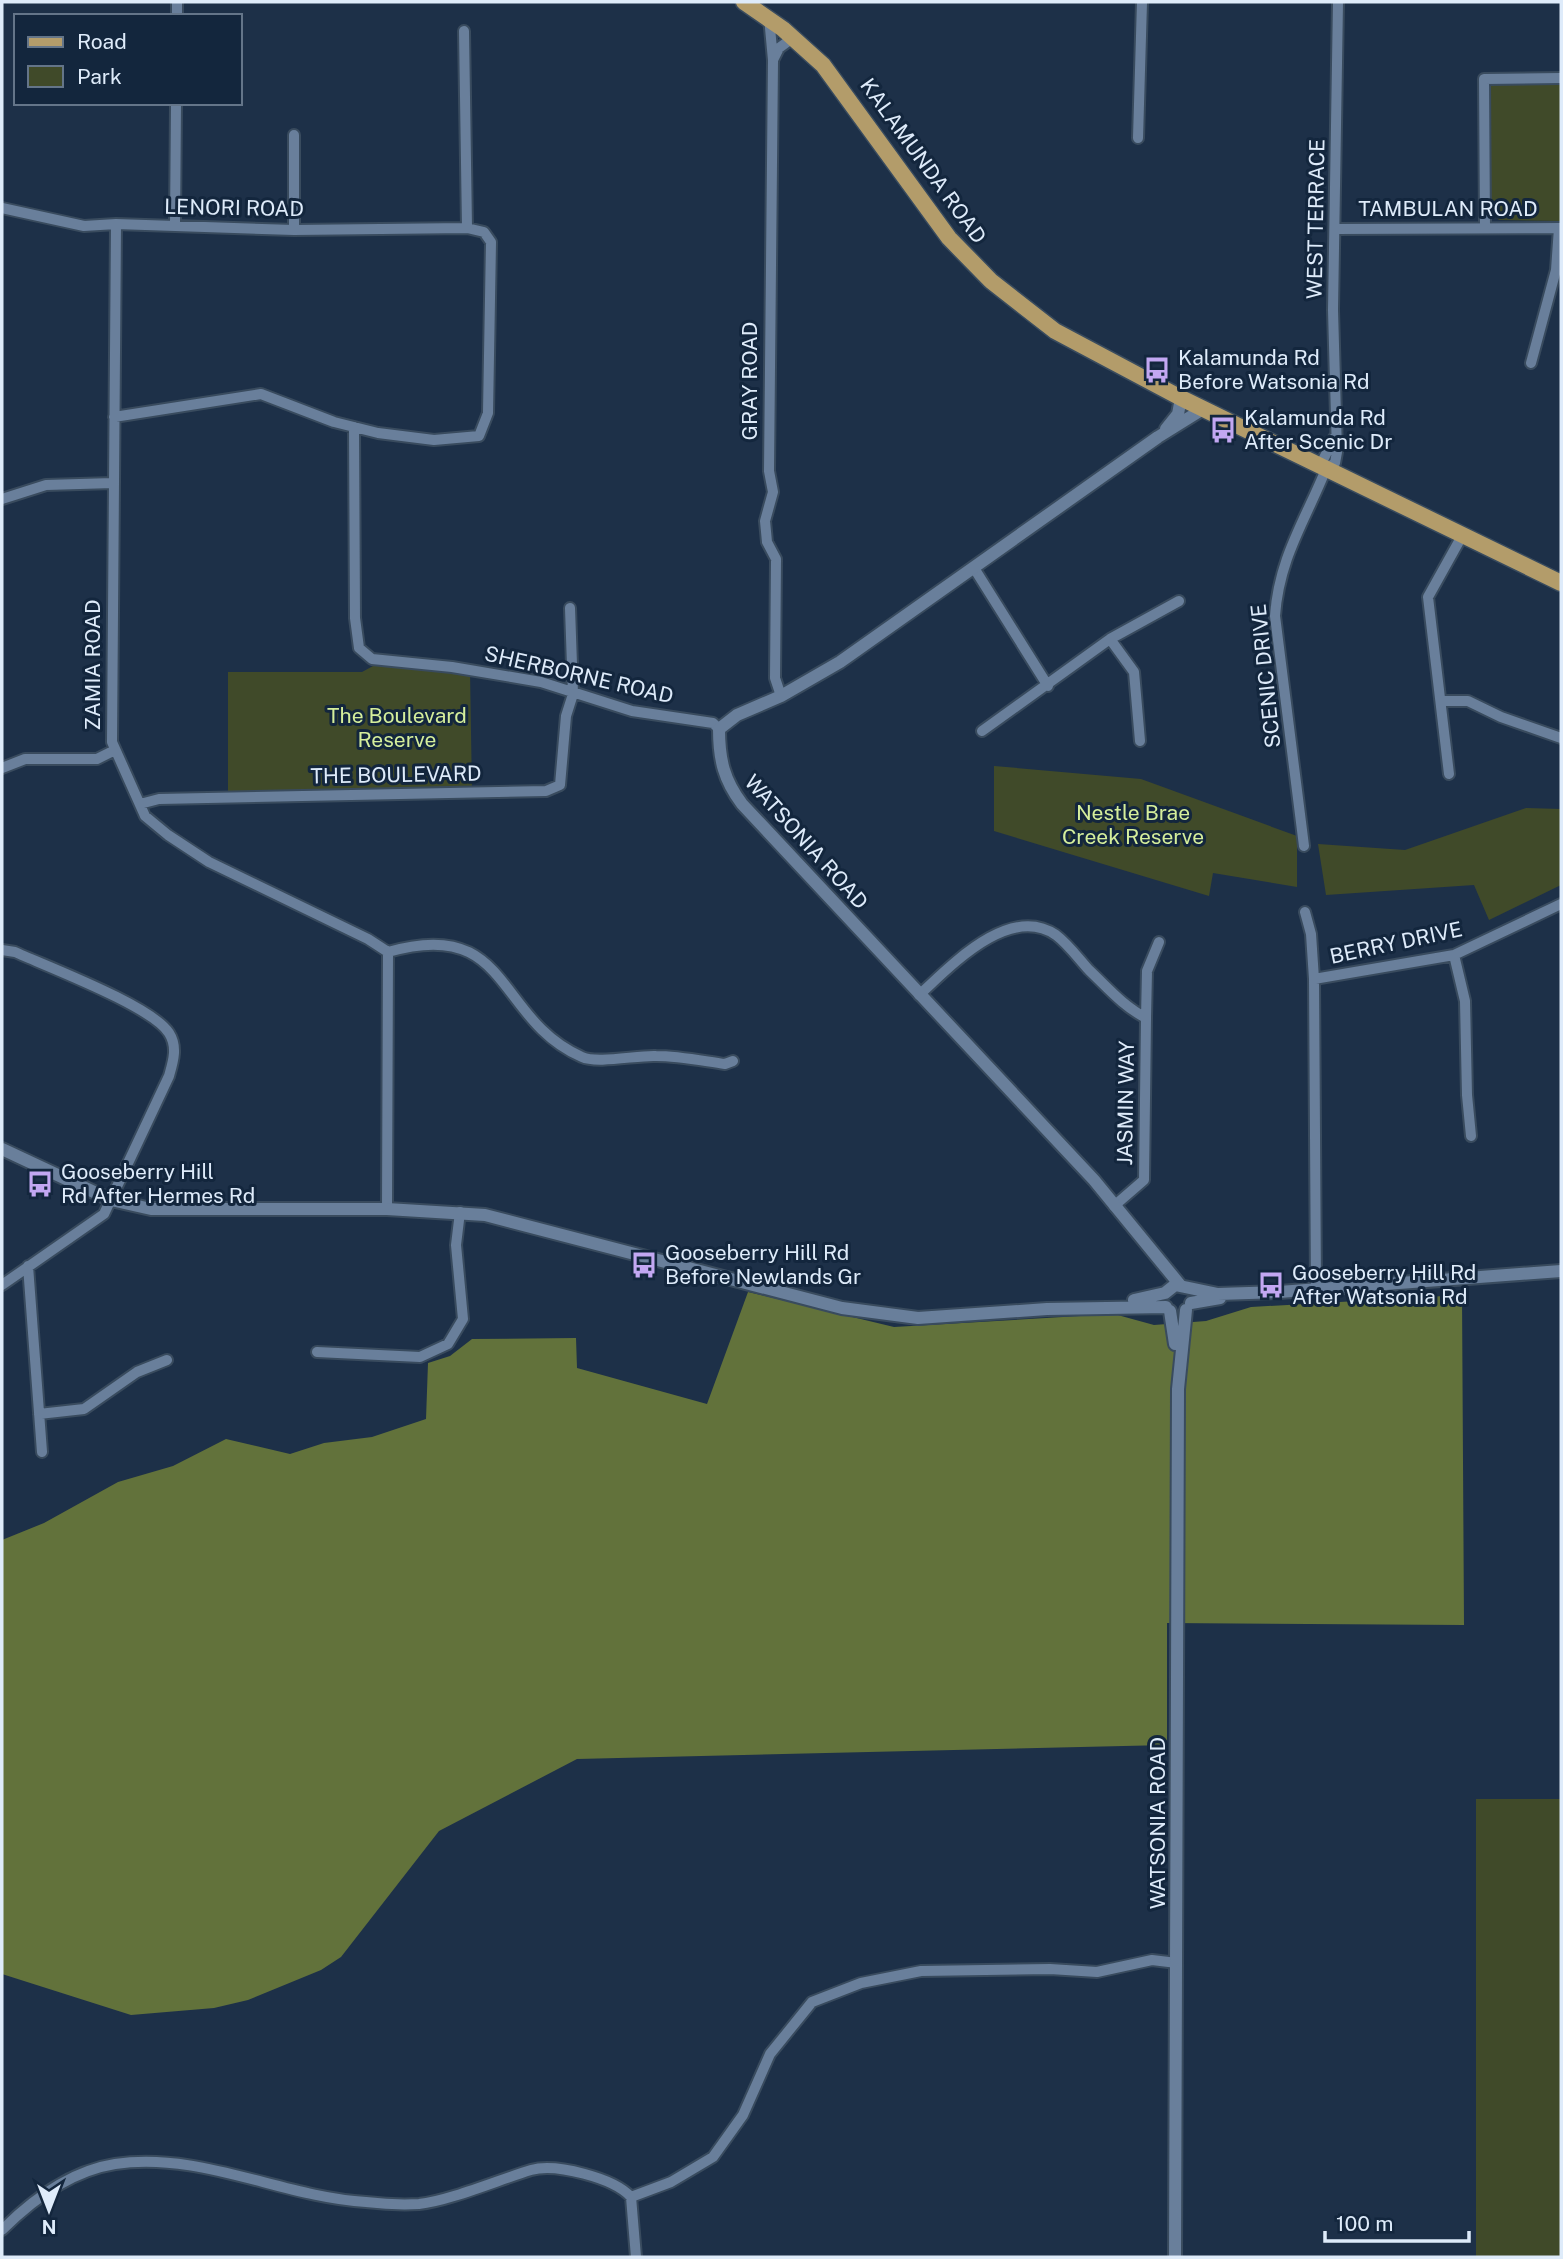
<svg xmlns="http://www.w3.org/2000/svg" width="1563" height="2259" font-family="'Public Sans',sans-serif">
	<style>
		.green { fill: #404a29 }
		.forest { fill: #62723b }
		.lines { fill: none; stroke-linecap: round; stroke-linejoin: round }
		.minor-casing { stroke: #394b5e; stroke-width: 14 }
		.tertiary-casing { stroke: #394b5e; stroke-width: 16 }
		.primary-casing { stroke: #394b5e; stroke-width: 19 }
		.minor { stroke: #697f9b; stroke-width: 10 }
		.tertiary { stroke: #697f9b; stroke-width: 12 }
		.primary { stroke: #b39c6a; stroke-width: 16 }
		.labels { text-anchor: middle; stroke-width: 6; stroke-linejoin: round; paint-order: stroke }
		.street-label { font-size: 21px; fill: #deebfa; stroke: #13263d }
		.poi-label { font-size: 21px; fill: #deebfa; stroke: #13263d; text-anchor: start }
		.park-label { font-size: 21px; fill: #d5ee9b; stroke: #13263d }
	</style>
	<rect width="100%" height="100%" fill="#1d3048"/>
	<!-- green -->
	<path class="green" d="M1561,83v138l-62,-1 -8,-8 -1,-128z
		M384,660l86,10 2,122 -244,5v-125h134z
		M994,766l147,13 156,57v51l-84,-14 -4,23 -215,-65z
		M1526,808l35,1v76l-72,35 -15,-35 -148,10 -8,-51 87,6z
		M1476,1799h85v458h-85z"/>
	<!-- forest -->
	<path class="forest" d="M748,1292l146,35 220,-13 40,11 52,-4 45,-14 211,-12 2,330 -297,-2v122l-590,14 -138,72 -98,126 -20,13 -73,30 -34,8 -83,7 -129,-41v-434l42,-17 74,-41 55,-16 53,-27 64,15 34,-11 48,-6 54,-18 2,-56 22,-7 22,-17 104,-1 1,30 130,36z"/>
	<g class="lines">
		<!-- minor casing -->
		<g class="minor-casing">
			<path id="minor" d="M177,16v-14
				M769,17l4,43 -4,411 4,21 -8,29 2,21 9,17 -1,119 6,18
				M773,60l6,-12 15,-11
				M294,135v95
				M1138,138l4,-136
				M2,208l82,18 32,-2 178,6 173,-2
				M116,224l-4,518 33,74 23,19 41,27 159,77 20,13 -1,257
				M175,225l1,-122
				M1485,227l-1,-148 77,-1
				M1335,229l226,-1
				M1531,363l25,-93 3,-42
				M114,417l147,-23 73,28 44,11 56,7 45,-4 9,-23 3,-171 -7,-10 -17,-4 -3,-197
				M354,427l1,191 4,30 13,11 80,8 89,15 91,29 81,12 6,6
				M1326,469l-3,-9 11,-22
				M2,499l44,-14 67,-2
				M974,568l74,118
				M1110,639l24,33 6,69
				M1441,701h27l33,16 60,21
				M982,731l128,-92 69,-38
				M2,768l23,-9h72l18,-9
				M1449,774l-21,-177 34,-61
				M140,804l19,-5 387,-8 14,-6 6,-69 7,-22 -3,-86
				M1304,846l-29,-230c4,-58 30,-95 51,-147l9,-6 2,-11 -4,-142 5,-308
				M1305,912l6,22 3,45 2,310
				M2,950l13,2c33,15 137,54 154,81 9,14 4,29 0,43l-65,138 -102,71
				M388,952c123,-36 107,67 194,105 15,7 56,-2 74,-1 23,0 47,5 69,8l8,-3
				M1454,955l11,46 2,94 4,41
				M1314,979l140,-24 107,-51
				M919,995c31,-28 90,-92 137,-60 12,9 23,24 33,35 19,18 34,36 57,48l-2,162 -30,26
				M1146,1018l1,-47 12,-29
				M28,1266l14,186
				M317,1352l103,5 28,-13 15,-25 -7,-74 4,-33
				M39,1414l45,-5 53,-37 30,-12
				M631,2197l5,60
				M2,2230c31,-31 68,-59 113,-66 85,-13 167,33 251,38 17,2 36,3 53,2 30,-3 82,-25 112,-34 25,-7 83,8 100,27l40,-15 42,-25 30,-42 27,-61 42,-52 49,-19 60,-12 129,-2 47,3 55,-12 25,3"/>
		</g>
		<!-- tertiary casing -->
		<g class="tertiary-casing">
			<path id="tertiary" d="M1166,429l12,-15 3,-16
				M2,1149l109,51 40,9h236l98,6 357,93 76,10 129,-9 119,-2
				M1180,1285l-86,-105 -352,-376c-18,-24 -23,-44 -23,-75l18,-14 44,-19 59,-34 318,-225 45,-28
				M1134,1300l31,-7 10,-8 43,9 61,-2 282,-21
				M1191,1303l29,-5
				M1170,1311l5,33
				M1175,2257l3,-868 8,-79"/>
		</g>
		<!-- primary casing -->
		<g class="primary-casing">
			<path id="primary" d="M744,2l39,27 40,36 126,173 42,43 64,50 126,67 380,185"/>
		</g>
		<!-- minor -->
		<use href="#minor" class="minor"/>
		<!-- tertiary -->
		<use href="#tertiary" class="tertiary"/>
		<!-- primary -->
		<use href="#primary" class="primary"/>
	</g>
	<!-- icons -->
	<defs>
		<g id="bus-bare" transform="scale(2.1)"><path d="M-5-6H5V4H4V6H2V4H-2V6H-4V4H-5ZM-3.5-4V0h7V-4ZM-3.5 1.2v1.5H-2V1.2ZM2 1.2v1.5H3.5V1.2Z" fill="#c2a7f2" stroke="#13263d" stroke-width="2.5" paint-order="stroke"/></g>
	</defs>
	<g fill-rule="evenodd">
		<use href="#bus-bare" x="1157" y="370"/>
		<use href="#bus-bare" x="1223" y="430"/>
		<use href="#bus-bare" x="40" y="1184"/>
		<use href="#bus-bare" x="644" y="1265"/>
		<use href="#bus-bare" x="1271" y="1285"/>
	</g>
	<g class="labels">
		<!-- street labels -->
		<g class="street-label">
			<text transform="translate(923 161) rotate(54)" y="7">KALAMUNDA ROAD</text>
			<text transform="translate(234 208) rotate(1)" y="7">LENORI ROAD</text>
			<text x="1448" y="216">TAMBULAN ROAD</text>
			<text transform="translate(1316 219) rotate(-89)" y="7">WEST TERRACE</text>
			<text transform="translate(750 381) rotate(-90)" y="7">GRAY ROAD</text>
			<text transform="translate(93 665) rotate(-90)" y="7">ZAMIA ROAD</text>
			<text transform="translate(579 675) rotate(13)" y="7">SHERBORNE ROAD</text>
			<text transform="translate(1266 676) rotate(-96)" y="7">SCENIC DRIVE</text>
			<text transform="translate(396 775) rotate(-1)" y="7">THE BOULEVARD</text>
			<text transform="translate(806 842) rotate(48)" y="7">WATSONIA ROAD</text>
			<text transform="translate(1396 943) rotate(-12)" y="7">BERRY DRIVE</text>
			<text transform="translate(1126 1103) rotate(-89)" y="7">JASMIN WAY</text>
			<text transform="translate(1158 1823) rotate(-90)" y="7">WATSONIA ROAD</text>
		</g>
		<!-- poi labels -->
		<g class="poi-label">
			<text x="1178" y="365">Kalamunda Rd<tspan x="1178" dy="24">Before Watsonia Rd</tspan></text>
			<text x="1244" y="425">Kalamunda Rd<tspan x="1244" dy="24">After Scenic Dr</tspan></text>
			<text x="61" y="1179">Gooseberry Hill<tspan x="61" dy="24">Rd After Hermes Rd</tspan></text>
			<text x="665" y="1260">Gooseberry Hill Rd<tspan x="665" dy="24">Before Newlands Gr</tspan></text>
			<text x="1292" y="1280">Gooseberry Hill Rd<tspan x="1292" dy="24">After Watsonia Rd</tspan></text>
		</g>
		<!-- park labels -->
		<g class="park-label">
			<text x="397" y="723">The Boulevard<tspan x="397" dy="24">Reserve</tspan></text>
			<text x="1133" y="820">Nestle Brae<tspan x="1133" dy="24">Creek Reserve</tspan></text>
		</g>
	</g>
	<!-- border -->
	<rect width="1563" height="2259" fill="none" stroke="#deebfa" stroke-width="7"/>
	<!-- legend -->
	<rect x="14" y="14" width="228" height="91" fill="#13263d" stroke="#647589" stroke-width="2"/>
	<rect x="28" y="37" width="35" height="10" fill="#b39c6a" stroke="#647589" stroke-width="2"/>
	<text x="77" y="49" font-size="21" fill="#deebfa">Road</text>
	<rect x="28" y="66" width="35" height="21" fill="#404a29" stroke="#647589" stroke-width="2"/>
	<text x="77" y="84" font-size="21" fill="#deebfa">Park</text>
	<!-- north arrow -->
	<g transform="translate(49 2210) rotate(180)" stroke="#13263d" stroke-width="5" paint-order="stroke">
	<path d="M0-5L12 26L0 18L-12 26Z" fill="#deebfa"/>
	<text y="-10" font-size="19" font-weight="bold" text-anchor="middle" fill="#deebfa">N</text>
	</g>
	<!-- scale -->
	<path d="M1325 2231v10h144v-10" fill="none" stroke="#deebfa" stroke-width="3.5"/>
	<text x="1336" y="2231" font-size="21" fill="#deebfa" stroke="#13263d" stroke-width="5" paint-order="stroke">100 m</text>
</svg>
